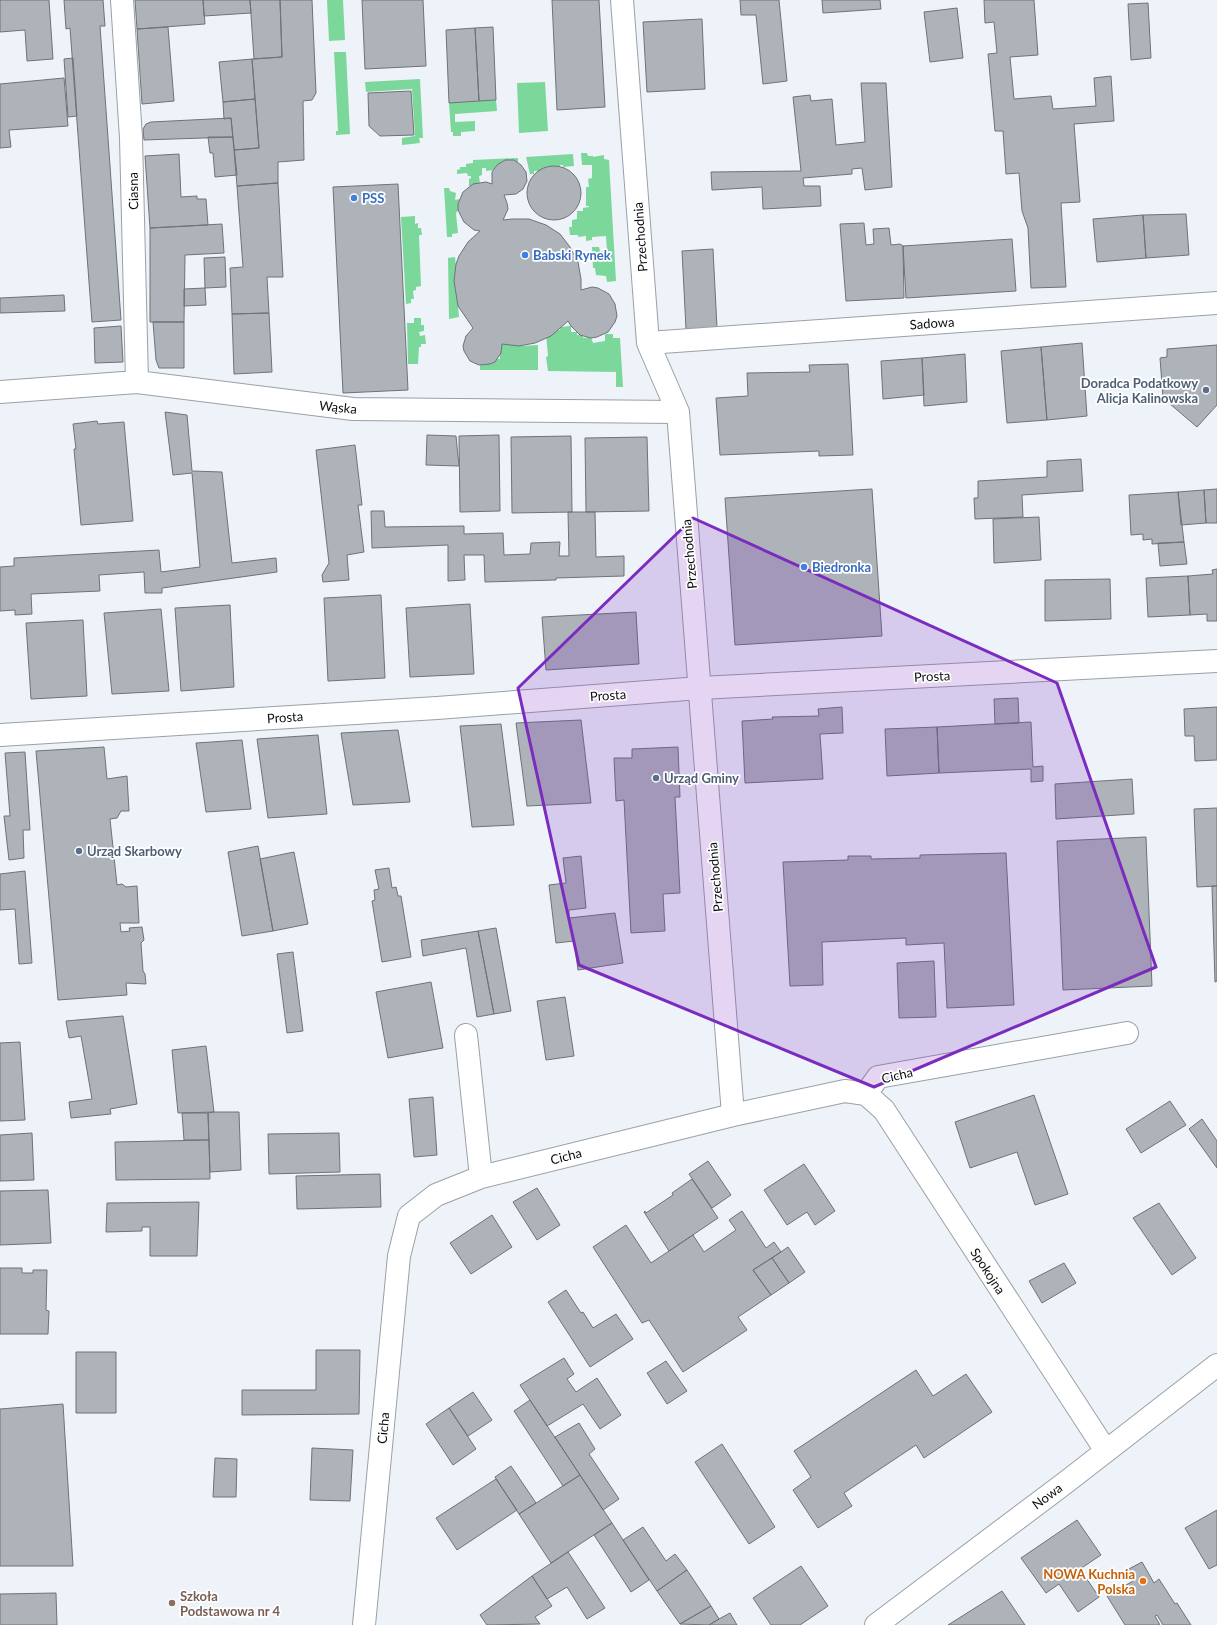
<svg xmlns="http://www.w3.org/2000/svg" width="1217" height="1625" font-family="Lato,sans-serif">
	<style>
		.green { fill: #7cd79b }
		.building { fill: #adb3b8; stroke: #6d7378 }
		.lines { fill: none; stroke-linecap: round; stroke-linejoin: round }
		.minor-casing { stroke: #9aa0a6; stroke-width: 24 }
		.minor { stroke: #fff; stroke-width: 22 }
		.marked { fill: #7b2cbf; fill-opacity: 0.2; stroke: #7b2cbf; stroke-width: 3; stroke-linejoin: round }
		.shop-dot { fill: #3f7fe0; stroke: #fff; stroke-width: 1.5 }
		.service-dot { fill: #5c6f8a; stroke: #fff; stroke-width: 1.5 }
		.food-dot { fill: #e8710a; stroke: #fff; stroke-width: 1.5 }
		.education-dot { fill: #8d6e63; stroke: #fff; stroke-width: 1.5 }
		.labels { text-anchor: middle; stroke-width: 3.5; stroke-linejoin: round; paint-order: stroke }
		.street-label { font-size: 13px; fill: #0b0d0f; stroke: #fff }
		.shop-label { font-size: 13px; font-weight: bold; fill: #366cbe; stroke: #fff; text-anchor: start }
		.service-label { font-size: 13px; font-weight: bold; fill: #4e5e75; stroke: #fff; text-anchor: start }
		.food-label { font-size: 13px; font-weight: bold; fill: #c56008; stroke: #fff; text-anchor: end }
		.education-label { font-size: 13px; font-weight: bold; fill: #785e54; stroke: #fff; text-anchor: start }
	</style>
	<rect width="100%" height="100%" fill="#edf3f9"/>
	<!-- green -->
	<path class="green" d="M327,0h16l2,40 -16,1z
		M334,52h12l4,82 -14,1v-4h2z
		M420,79l3,59h-4l1,5 -18,2v-7l13,-2 -3,-47 -46,3 -1,-10z
		M545,82l3,49 -29,2 -2,-50z
		M496,100l1,11 -42,3v8l20,-1v10l-14,1v4h-8v-4h-2l-2,-29z
		M581,153h6l1,3h5v1l11,-2v4l5,1 7,121 -9,1 -1,-6 -10,-1 -1,-7h-2l-1,-21h7l1,4h7l-1,-15 -14,1v3l-6,1v-5l-8,1v-2h-8l-1,-8h3v-7l5,-1v-8h6v-3l6,-1v-1h-3v-19h3l-1,-8 4,-1v-13h-10z
		M573,154l1,12 -11,1v-2h-3v6l-11,-1v3l-12,1v-3h-3v3h-4l-4,-17z
		M518,158v5l-22,2 -1,5 -9,1v-3h-4v7l-3,1 1,8 -3,2h-8v-7l2,-1v-2h-3l-1,-3 -10,1v-4l3,-1v-2h6v-3l7,-1v-3z
		M444,188h5l1,3 6,2 -1,7 5,-1 1,12h-4l-1,3 2,19 -6,1v3h-5z
		M415,216v8l3,-1v5h3l1,7h-3l2,51 -5,1v3l-3,1 1,8h-3v4l-5,1 -5,-87z
		M455,257l5,50h-2l1,10 -10,2 -1,-61z
		M414,318h7v7h3v6l-5,1 1,4 5,-1 1,9h-5v3h-2l-1,17h-10l-1,-41h7z
		M571,326v6h6v3l6,-1v4l8,-1 2,6 12,-2v-7h8v4h7l3,49h-7v-15l-68,-1 -2,-14 2,-1 -2,-22 6,-4h8v-3z
		M499,341l21,5 18,-1v25h-58v-6l14,-1 -1,-4h7z"/>
	<!-- building -->
	<path class="building" d="M0,0h49l4,59 -26,2 -2,-31 -25,2z
		M64,0h39l2,26h-5l21,294 -29,2 -22,-294 -4,1z
		M135,0h68l2,24 -68,5z
		M203,0h47l1,13 -47,3z
		M250,0h30l2,57 -28,2z
		M280,0h32l4,93 -4,7 -9,1 1,59 -26,2v21l-41,3 -3,-36 25,-2 -7,-89 30,-2z
		M362,0h61l3,66 -61,3z
		M552,0h47l6,107 -48,3z
		M740,0h39l8,81 -24,3 -7,-69h-15z
		M822,0h58l1,9 -58,4z
		M984,0h50l4,55 -28,2 4,42 37,-3 2,13 43,-3 -2,-28 17,-2 3,45 -40,3 6,78 -19,1 5,84 -35,1 -3,-60 -6,-17 -3,-38 -13,1 -3,-43h-8l-7,-77 9,-1 -3,-31 -9,1z
		M1148,3l3,55 -20,2 -3,-56z
		M957,8l6,50 -33,4 -6,-50z
		M702,19l3,70 -58,3 -4,-70z
		M168,27l6,74 -32,3 -5,-75z
		M493,27l3,73 -17,1 -4,-73z
		M475,28l4,73 -30,2 -3,-73z
		M73,58l4,58 -9,1 -4,-58z
		M252,59l3,40 -32,3 -4,-40z
		M64,78l4,48 -59,4 2,17 -11,1v-64z
		M861,83h25l6,104 -27,3 -3,-22 -10,1v5l-49,4 1,8h16l1,20 -58,3 -1,-22 -50,3 -1,-18 90,-1 -8,-74 17,-2 1,6 21,-2 4,46 29,-3z
		M411,91l3,44 -34,1 -11,-10 -1,-33z
		M255,99l4,49 -25,2 -3,-32 -7,1 -1,-17z
		M231,118l2,19 -89,3 -1,-11 3,-5 5,-2z
		M208,137h25l4,38 -22,2 -2,-24h-3z
		M179,154l2,43 16,-1v3h9l2,26 -58,3 -5,-72z
		M505,160h9l7,5 5,7 1,9 -4,8 -7,5 -12,1 3,8 1,6 -5,11 9,-1h17l17,6 14,9 10,13 8,15 3,17v11l11,-3 6,1 11,6 6,10 2,12 -2,6 -7,10 -11,5 -6,1 -11,-3 -9,-9 -3,-5 -17,15 -16,7 -16,3 -17,-2 -1,9 -6,9 -5,2 -11,1 -9,-4 -6,-10 -1,-5 3,-10 7,-8 -15,-22 -4,-25 2,-17 3,-8 9,-14 12,-11 -6,-1 -10,-8 -6,-12v-6l5,-12 10,-8 13,-2 6,2v-12l5,-7z
		M527 193a27 27 0 1 1 54 0a27 27 0 1 1-54 0Z
		M278,183l5,94h-16l2,36 -37,1 -2,-46 13,-1 -6,-81z
		M398,184l10,206 -65,3 -10,-206z
		M1186,214l3,41 -43,3 -3,-43z
		M1143,215l3,43 -49,4 -4,-43z
		M864,223l2,22 8,-1 -1,-15 16,-1 2,17 9,-1 3,2 1,52 -58,3 -6,-77z
		M222,224l2,29 -39,2 -1,67h-34v-94z
		M1012,239l4,52 -110,7 -3,-52z
		M713,249l4,79 -31,1 -4,-78z
		M225,257l1,30 -21,1 -1,-30z
		M205,288l1,17 -22,1v-17z
		M64,295l1,16 -65,2v-15z
		M269,313l3,59 -38,2 -2,-60z
		M153,322h31v46h-25l-3,-8z
		M121,326l2,36 -28,1 -1,-35z
		M1082,343l5,73 -40,4 -6,-73z
		M1217,345v60l-20,22 -34,-29 -3,-40 7,-1v-8z
		M1041,347l6,73 -40,3 -6,-72z
		M965,354l2,48 -43,4 -2,-48z
		M922,358l2,37 -41,4 -2,-38z
		M848,364l5,91 -34,1v-5l-99,4 -4,-57 32,-2 -1,-23 63,-1 -1,-7z
		M165,412l22,3 5,56 30,1 10,91 44,-5 1,14 -115,16v5h-17l-1,-21 -45,3 1,16 -69,3 1,20 -17,1v-5l-15,1v-44l14,-1v-8l145,-8 2,22 39,-5 -8,-94 -19,2z
		M97,421l1,3 26,-2 9,99 -52,4 -7,-76h2l-3,-25z
		M427,435l29,1 3,30 -33,-1z
		M499,435l1,76 -40,1 -1,-76z
		M571,436l1,76 -60,1 -1,-76z
		M647,437l2,74 -63,1 -1,-74z
		M355,445l7,60h-4l6,47 -17,3 2,25 -26,2 -1,-7 7,-12 -13,-113z
		M1081,459l2,32 -61,4 1,22 -48,2 -1,-21h4v-17l69,-4v-16z
		M872,489l10,147 -147,9 -10,-147z
		M1217,489v34h-11l-2,-33z
		M1204,490l2,33 -25,2 -3,-33z
		M1178,492l6,50 -32,2v-5l-9,1v-6l-12,1 -2,-40z
		M371,511h13l1,16 79,-1v8l39,-1 1,22 26,-1 1,-11 29,-1 -1,14h10l-1,-44h27l1,45 28,-1v20l-68,2v2l-71,2 -1,-27h-20l1,25 -17,1v-36l-76,3z
		M1039,517l2,43 -47,3 -1,-44z
		M1184,542l3,22 -27,2 -2,-23z
		M1217,569v52h-10v-7l-17,1 -2,-39 25,-2 -1,-4z
		M1188,576l2,39 -42,2 -2,-39z
		M1110,579l1,40 -66,2v-41z
		M381,595l4,83 -57,3 -4,-83z
		M470,604l4,70 -64,3 -4,-69z
		M230,605l4,82 -53,4 -6,-83z
		M161,609l8,82 -57,3 -8,-81z
		M636,612l3,52 -93,6 -4,-53z
		M83,620l4,76 -56,3 -5,-76z
		M1018,698l1,25 -24,1 -1,-25z
		M842,707l1,26 -23,1 3,45 -78,4 -3,-62 31,-2 -1,-2 47,-1 -1,-7z
		M1217,707v53l-22,1 -1,-25h-9l-1,-27z
		M581,720l10,83 -64,3 -11,-83z
		M1031,722l2,45 10,-1v15l-12,1v-13l-92,4 -2,-46z
		M501,724l13,101 -42,2 -12,-101z
		M937,727l2,46 -52,3 -2,-47z
		M398,730l12,72 -57,3 -12,-72z
		M318,735l9,79 -59,4 -11,-79z
		M242,740l9,69 -45,3 -10,-69z
		M104,747l3,32 20,-3 2,35h-8l-4,7 -7,1 7,66 5,-1 4,3 11,-1 2,37h-19l1,9 9,-1 -1,-3 13,-1 2,13 -3,3 2,28 2,3 1,10 -20,-1 1,12 -69,5 -22,-249z
		M678,747l2,50h-5l5,96 -17,1 2,37 -34,2 -7,-133 -8,1 -2,-43h18v-9z
		M25,752l5,78h-7l1,28 -15,2 -5,-44h6l-5,-63z
		M1132,779l2,35 -78,5 -1,-35z
		M1217,808v78l-20,1 -3,-78z
		M1146,837l6,149 -89,4 -6,-149z
		M258,846l15,85 -31,5 -14,-84z
		M294,852l14,72 -35,7 -13,-72z
		M1006,853l8,152 -67,3 -3,-65 -38,2v-7l-84,4 1,43 -33,1 -7,-124 65,-2v-4h23v3l49,-1v-3z
		M581,856l5,52 -17,2v8l46,-5 8,50 -45,7 -4,-29 -18,2 -7,-58 17,-2 -3,-25z
		M389,868l3,20 4,-1 2,9h3l10,61 -29,5 -10,-61 3,-1 -1,-10 5,-1 -4,-19z
		M25,871l7,92 -13,1 -4,-55 -15,1v-36z
		M1212,886h5v95l-2,1z
		M496,928l15,83 -17,3 -16,-83z
		M478,931l16,83 -17,3 -11,-69 -43,8 -2,-16z
		M293,952l10,79 -16,2 -10,-79z
		M934,961l2,56 -37,1 -2,-55z
		M431,982l12,66 -55,10 -12,-66z
		M565,997l9,59 -28,4 -9,-59z
		M123,1016l14,88 -27,5 1,5 -40,4 -2,-16 23,-3 -11,-63 -12,2 -3,-17z
		M20,1042l5,78 -25,1v-78z
		M206,1046l8,66 -36,1 -6,-63z
		M1034,1095l34,99 -33,11 -18,-53 -47,16 -15,-46z
		M433,1097l4,58 -23,2 -5,-58z
		M1170,1101l16,24 -45,28 -15,-24z
		M214,1112h25l2,58 -31,2 -2,-59z
		M182,1113h26l1,27h-25z
		M1202,1119l15,22v27l-28,-39z
		M32,1133l2,47 -34,1v-46z
		M339,1133l1,39 -71,2 -1,-40z
		M209,1140l1,39 -94,1 -1,-38z
		M708,1161l23,34 -19,13 -23,-34z
		M804,1164l31,47 -20,14 -8,-13 -20,13 -23,-35z
		M380,1174l1,33 -84,2 -1,-33z
		M692,1179l26,39 -49,33 -25,-39 1,-1 1,2 27,-18 -1,-2z
		M537,1188l23,37 -23,15 -24,-38z
		M48,1190l3,53 -51,2v-54z
		M199,1202l-2,54h-47v-29h-8v4l-36,1 1,-29z
		M1159,1203l37,55 -24,17 -39,-57z
		M742,1211l24,37 8,-6 7,10 -28,18 18,25 -33,22 9,13 -64,42 -34,-52 -7,3 -49,-76 33,-22 25,38 42,-28 11,17 32,-22 -7,-10z
		M492,1215l20,32 -41,27 -21,-31z
		M788,1247l17,25 -16,11 -17,-25z
		M772,1258l17,25 -18,12 -18,-25z
		M1064,1263l12,20 -34,20 -13,-22z
		M0,1268h22v5h11v-3h14l-1,40 3,1 -1,23h-48z
		M566,1290l15,23 2,-1 10,16 23,-14 17,25 -43,28 -42,-65z
		M316,1350h44l-1,64 -117,1v-25h74z
		M76,1352h40v61h-40z
		M564,1358l10,16 -7,5 9,13 21,-14 24,37 -21,14 -17,-25 -36,22 -27,-41z
		M666,1361l21,30 -20,13 -20,-31z
		M916,1370l17,26 33,-22 26,38 -68,46 -8,-13 -72,48 8,13 -34,22 -25,-38 18,-13 -17,-26z
		M473,1392l19,28 -24,16 -19,-28z
		M530,1400l50,75 -17,11 -49,-75z
		M63,1404l10,162h-73v-157z
		M449,1408l27,41 -23,16 -27,-41z
		M579,1423l16,26 -6,5 30,45 -16,11 -48,-73z
		M722,1444l53,83 -26,17 -54,-82z
		M312,1448l41,2 -3,51 -40,-1z
		M215,1458l22,1 -1,38h-23z
		M511,1466l25,37 -17,11 -24,-37z
		M580,1475l32,48 -61,40 -32,-49z
		M496,1479l21,31 -60,40 -21,-32z
		M1217,1510v55l-8,4 -24,-41z
		M1077,1520l24,35 -21,14 19,28 -21,15 -19,-28 -13,9 -25,-35z
		M612,1523l37,57 -18,12 -37,-57z
		M643,1527l23,34 9,-7 12,16 -30,21 -34,-51z
		M568,1552l37,56 -18,11 -20,-32 -20,12 -15,-23z
		M1142,1562l12,21 5,-4 16,25 2,-1 14,22h-28l-6,-10 -2,1 5,9h-35l-18,-29 26,-15 -6,-11z
		M801,1566l27,40 -28,19h-29l-18,-27z
		M687,1570l24,36 -31,18 -23,-33z
		M532,1576l20,30 -17,11 5,7 -53,1 -7,-10z
		M1002,1591l23,34h-77z
		M56,1593l1,32h-57v-31z
		M711,1606l8,13 -10,6 -29,-1z
		M730,1613l7,12h-28l10,-6z"/>
	<g class="lines">
		<!-- minor casing -->
		<g class="minor-casing">
			<path id="minor" d="M122,0l9,138 6,244
				M622,0l26,343 30,69 55,703
				M648,343l569,-40
				M0,392l137,-10 216,27 325,3
				M0,735l437,-27 263,-20 517,-27
				M466,1035l15,142
				M866,1094l18,16 222,341
				M364,1625l35,-369 10,-40 27,-21 45,-18 252,-62 112,-24 21,3 12,-17 249,-44
				M876,1625l189,-142 152,-118"/>
		</g>
		<!-- minor -->
		<use href="#minor" class="minor"/>
	</g>
	<!-- marked area -->
	<path class="marked" d="M693,518l364,165 99,284 -282,120 -295,-122 -61,-277z"/>
	<!-- markers -->
	<g class="shop-dot">
		<circle cx="354" cy="198" r="4"/>
		<circle cx="525" cy="255" r="4"/>
		<circle cx="804" cy="567" r="4"/>
	</g>
	<g class="service-dot">
		<circle cx="1206" cy="390" r="4"/>
		<circle cx="656" cy="778" r="4"/>
		<circle cx="79" cy="851" r="4"/>
	</g>
	<circle class="food-dot" cx="1143" cy="1581" r="4"/>
	<circle class="education-dot" cx="172" cy="1603" r="4"/>
	<g class="labels">
		<!-- street labels -->
		<g class="street-label">
			<text transform="translate(133 191) rotate(-91)" y="5">Ciasna</text>
			<text transform="translate(640 237) rotate(-94)" y="5">Przechodnia</text>
			<text transform="translate(932 323) rotate(-4)" y="5">Sadowa</text>
			<text transform="translate(338 407) rotate(6)" y="5">Wąska</text>
			<text transform="translate(689 554) rotate(-95)" y="5">Przechodnia</text>
			<text transform="translate(932 676) rotate(-3)" y="5">Prosta</text>
			<text transform="translate(608 695) rotate(-4)" y="5">Prosta</text>
			<text transform="translate(285 717) rotate(-4)" y="5">Prosta</text>
			<text transform="translate(715 877) rotate(-95)" y="5">Przechodnia</text>
			<text transform="translate(897 1075) rotate(-13)" y="5">Cicha</text>
			<text transform="translate(566 1156) rotate(-14)" y="5">Cicha</text>
			<text transform="translate(988 1271) rotate(57)" y="5">Spokojna</text>
			<text transform="translate(383 1428) rotate(-85)" y="5">Cicha</text>
			<text transform="translate(1047 1496) rotate(-37)" y="5">Nowa</text>
		</g>
		<!-- shop labels -->
		<g class="shop-label">
			<text x="362" y="203">PSS</text>
			<text x="533" y="260">Babski Rynek</text>
			<text x="812" y="572">Biedronka</text>
		</g>
		<!-- service labels -->
		<g class="service-label">
			<text x="1198" y="388" text-anchor="end">Doradca Podatkowy<tspan x="1198" dy="15">Alicja Kalinowska</tspan></text>
			<text x="664" y="783">Urząd Gminy</text>
			<text x="87" y="856">Urząd Skarbowy</text>
		</g>
		<!-- food labels -->
		<g class="food-label">
			<text x="1135" y="1579">NOWA Kuchnia<tspan x="1135" dy="15">Polska</tspan></text>
		</g>
		<!-- education labels -->
		<g class="education-label">
			<text x="180" y="1601">Szkoła<tspan x="180" dy="15">Podstawowa nr 4</tspan></text>
		</g>
	</g>
</svg>
